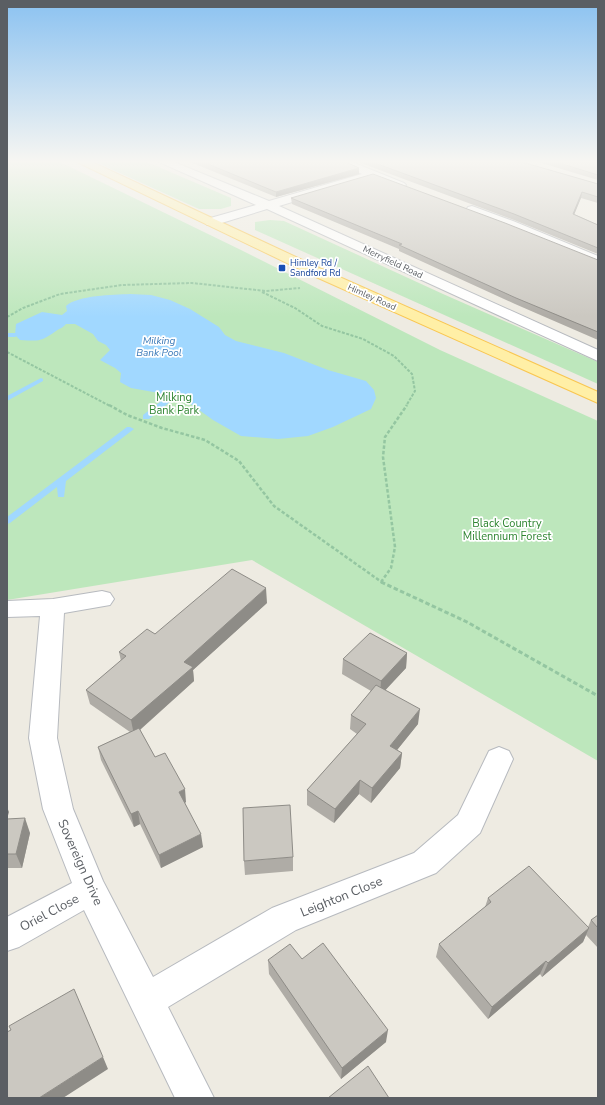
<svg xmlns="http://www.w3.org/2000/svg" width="605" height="1105" font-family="'Nunito Sans',sans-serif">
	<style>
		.green { fill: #bde7bc }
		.water { fill: #a1d8ff }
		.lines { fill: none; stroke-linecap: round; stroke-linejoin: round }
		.stream { fill: #a1d8ff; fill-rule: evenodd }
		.minor-casing { stroke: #b7babf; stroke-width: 2 }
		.major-casing { stroke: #f9c650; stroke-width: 2 }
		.path-far2 { stroke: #94c6a1; stroke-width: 2; stroke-dasharray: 3 1.5; stroke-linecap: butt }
		.path-far1 { stroke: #94c6a1; stroke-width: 2.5; stroke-dasharray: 3.5 2; stroke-linecap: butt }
		.path { stroke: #94c6a1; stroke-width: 3; stroke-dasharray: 4.5 2.5; stroke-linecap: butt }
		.minor { fill: #fff; fill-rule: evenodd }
		.major { fill: #ffefa6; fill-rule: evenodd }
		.wall { fill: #afaca6 }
		.shaded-wall { fill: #8e8c87 }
		.building { fill: #cbc8c1; stroke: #8e8c87 }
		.transit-dot { fill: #1a4fb4; stroke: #fff; stroke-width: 1.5 }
		.labels { text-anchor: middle; stroke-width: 3.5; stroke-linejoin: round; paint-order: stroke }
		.far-street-label { font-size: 9px; fill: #5a5e63; stroke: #fff }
		.far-transit-label { font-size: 9px; fill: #164399; stroke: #fff; text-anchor: start }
		.far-water-label { font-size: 10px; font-style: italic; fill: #3978b7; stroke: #fff }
		.park-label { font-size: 11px; fill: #2f8532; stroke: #fff }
		.near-street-label { font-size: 13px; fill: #5a5e63; stroke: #fff }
	</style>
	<rect width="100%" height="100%" fill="#eeebe2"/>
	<!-- green -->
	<path class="green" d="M7,162h53l181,88 199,100 158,71v340l-346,-201 -245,40z
		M96,162h51l84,36v8l-10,3h-22z
		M270,220l14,1 159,73 155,68v22l-343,-154v-8z"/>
	<!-- water -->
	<path class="water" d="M130,294l21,1 19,5 20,9 29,18 6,8 11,6 48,12 44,17 38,11 8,9 2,8 -5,11 -38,18 -25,9 -30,3 -37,-3 -28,-16 -32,-23 -14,4 -8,-8 -28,-5 -11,-6 1,-9 -6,-5 -15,-8 10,-10 -4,-5 -8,-4 -5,-7 -18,-10h-9c-3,4 -6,4 -10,7 -16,11 -16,10 -36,9l-5,-5 1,-11 26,-12 20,3 5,-4 -1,-5c12,-11 47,-11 64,-12z"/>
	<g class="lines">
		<!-- stream -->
		<path class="stream" d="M7,333h8l3,2 -3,2h-8z
			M41,378l2,1v2l-36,20v-5z
			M164,399h6l1,2 -22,18h-6v-4z
			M127,427h3l4,2 -68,52 -2,16h-6l-1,-10 -47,36 -3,1v-7z"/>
		<!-- minor casing -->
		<g class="minor-casing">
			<path id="minor" d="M159,162h15l95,39 93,-27 -26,-12h16l52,21 2,2 -2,2 -4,1 -28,-10 -93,28 319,144v11l-331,-152 -52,16h-8l-2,-3 2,-3 49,-14z
				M472,206l41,15 85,35v9l-130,-52 -2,-3 2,-3z
				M102,591l8,2 4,6 -4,6 -46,8 -7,125 16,71 30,72 50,96 119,-69 142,-55 44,-38 31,-64 10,-4 10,4 4,8 -33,74 -44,40 -140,57 -128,77 46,91h-39l-91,-188 -65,37 -12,4v-34l65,-34 -29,-74 -14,-71 11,-122 -33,1v-16l46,-2z"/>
		</g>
		<!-- major casing -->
		<g class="major-casing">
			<path id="major" d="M77,162h15l234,109 272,121v11l-282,-126z"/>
		</g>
		<!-- path-far2 -->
		<path class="path-far2" d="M262,292l33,16 27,18 41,13 31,17 18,18 3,17 -9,15
			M7,317l16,-9 37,-14 62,-9 70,-2 74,8 34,-3
			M7,352l103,54"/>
		<!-- path-far1 -->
		<path class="path-far1" d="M109,405l18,10 35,13 43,12 34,21 35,45 109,77
			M381,582l10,-14 4,-21 -12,-90 2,-20 22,-32"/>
		<!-- path -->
		<path class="path" d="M381,582l86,40 131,74"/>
		<!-- minor -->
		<use href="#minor" class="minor"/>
		<!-- major -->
		<use href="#major" class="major"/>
	</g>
	<!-- wall -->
	<path class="wall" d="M190,162h156l13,6v6l-83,23z
		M358,162h164l76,22v19l-17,-5 -7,16 24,11v29l-84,-34z
		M538,162h60v18z
		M291,198l307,62v80l-83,-36 -116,-53v-2l-107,-45z
		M267,603l-74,67 1,11 -54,49 15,27 31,45 -1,1 18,44 -42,21 -21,-44 -6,3 -33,-67 -3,-13 32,-15 -40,-28 -4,-14 35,-29 -2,-9 36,-18z
		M407,653l-1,15 -21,22 33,34 -21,26 5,3 -2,15 -29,35 -12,-9 -25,29 -27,-18v-15l50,-56 -7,-5 1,-14 20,-24 -29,-17 1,-15z
		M7,819l23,14 -8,35h-15z
		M293,857v14l-48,4 -1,-14z
		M488,898l100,29 3,-7 7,-5v33l-12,-13 -3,7 -41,35 -2,-3 -52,45 -52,-62 3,-13 46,-37z
		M302,959l84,83 -45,37 -72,-105 -1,-14z"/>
	<!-- shaded-wall -->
	<path class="shaded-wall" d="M359,168v6l-83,23v-5z
		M582,192l-1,6 -9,22 1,-6z
		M266,588l1,15 -74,67 1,11 -60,54 -3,-15 53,-58z
		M407,653l-1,15 -26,28 1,-15z
		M420,709l-2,15 -29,36 1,-14z
		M402,753l-2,15 -29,35 1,-15z
		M360,780l-1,14 -25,29 1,-14z
		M185,789l1,13 -5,3 -2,-13z
		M7,807l2,5 -2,7z
		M138,811l2,13 -6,3 -3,-13z
		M25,818l5,15 -8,35 -6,-14z
		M201,834l2,13 -42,21 -2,-13z
		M589,928l-6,14 -41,35 6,-14z
		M546,961l-6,13 -52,45 4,-12z
		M388,1030l-2,12 -45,37 1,-11z
		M103,1057l5,12 -45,29h-24z"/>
	<!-- building -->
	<path class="building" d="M203,162h143l13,6 -83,24z
		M372,162h150l76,22v13l-16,-5 -9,22 25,11v23l-84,-34z
		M556,162h42v13z
		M373,174l132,49 93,37v72l-82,-34 -117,-53 3,-1 -111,-46z
		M232,569l34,19 -82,74 9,5 -62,53 -45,-30 40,-34 -7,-4 28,-23 8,5z
		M370,633l37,20 -26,28 -38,-22z
		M376,685l44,24 -30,37 12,7 -30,35 -12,-8 -25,29 -28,-19 59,-66 -15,-9z
		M139,728l16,29 10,-4 20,36 -6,3 22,42 -42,21 -21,-44 -7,3 -33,-67z
		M290,805l3,52 -49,4 -1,-53z
		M25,818l-9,36h-9v-35z
		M529,866l60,62 -41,35 -2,-2 -54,46 -53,-63 52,-42 -3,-4z
		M598,915v13l-7,-8z
		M323,943l65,87 -46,38 -74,-108 22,-16 12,15z
		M74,989l29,68 -64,41h-32v-66l4,-2 -2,-4z
		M368,1066l21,32h-61z"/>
	<!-- sky -->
	<linearGradient id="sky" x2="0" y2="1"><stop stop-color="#8bc2f1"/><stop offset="0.51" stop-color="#f7f6f2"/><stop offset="1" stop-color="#f7f6f2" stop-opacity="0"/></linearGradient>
	<rect width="605" height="317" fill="url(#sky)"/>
	<!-- markers -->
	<rect class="transit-dot" x="278" y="264" width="8" height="8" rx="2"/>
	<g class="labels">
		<!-- far-street labels -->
		<g class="far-street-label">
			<text transform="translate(393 262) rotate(25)" y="3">Merryfield Road</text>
			<text transform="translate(372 297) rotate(24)" y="3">Himley Road</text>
		</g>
		<!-- far-transit labels -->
		<g class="far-transit-label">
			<text x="290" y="266">Himley Rd /<tspan x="290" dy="10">Sandford Rd</tspan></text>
		</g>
		<!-- far-water labels -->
		<g class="far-water-label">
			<text x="159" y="344">Milking<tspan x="159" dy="12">Bank Pool</tspan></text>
		</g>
		<!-- park labels -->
		<g class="park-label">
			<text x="174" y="401">Milking<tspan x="174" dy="13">Bank Park</tspan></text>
			<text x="507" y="527">Black Country<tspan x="507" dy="13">Millennium Forest</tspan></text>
		</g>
		<!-- near-street labels -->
		<g class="near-street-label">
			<text transform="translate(81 862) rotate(66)" y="5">Sovereign Drive</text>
			<text transform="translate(341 896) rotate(-22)" y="5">Leighton Close</text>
			<text transform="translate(49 912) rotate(-28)" y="5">Oriel Close</text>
		</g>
	</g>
	<!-- border -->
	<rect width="605" height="1105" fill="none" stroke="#5a5e63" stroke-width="16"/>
</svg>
